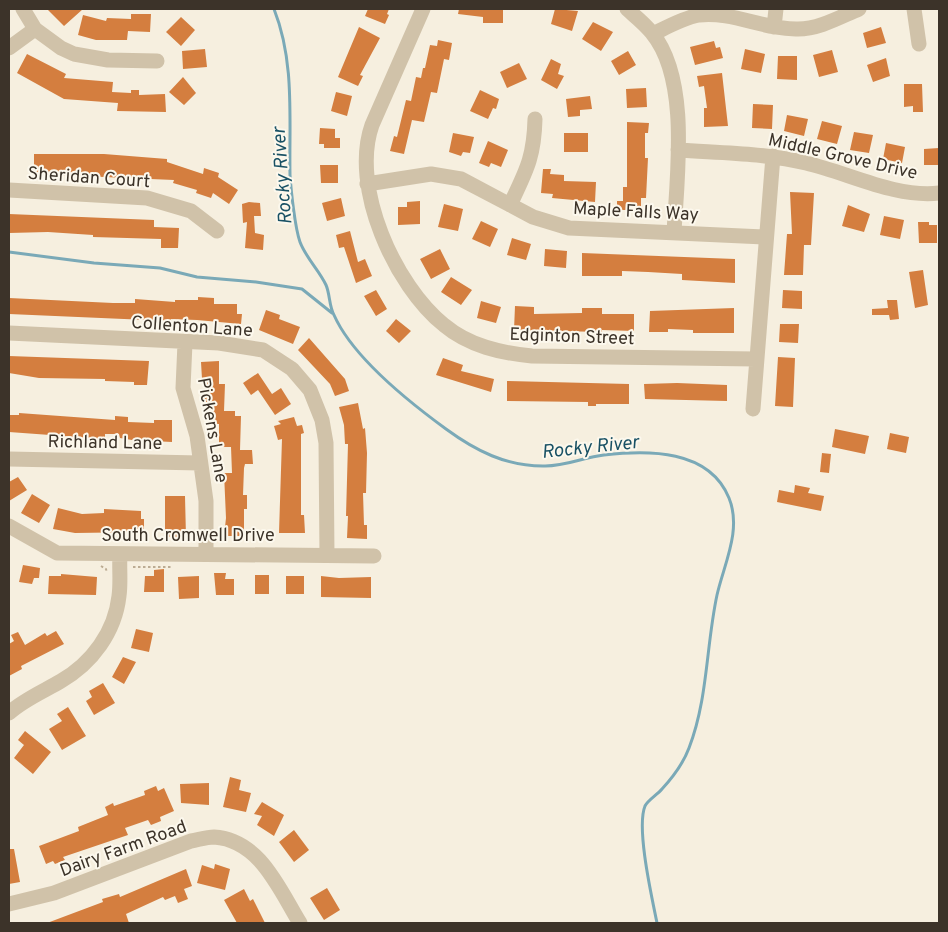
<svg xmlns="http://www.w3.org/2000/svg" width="948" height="932" font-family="Overpass,sans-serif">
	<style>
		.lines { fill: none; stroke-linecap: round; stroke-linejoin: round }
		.stream { stroke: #7aa9b7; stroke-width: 3 }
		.building { fill: #d47e3f }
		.path { stroke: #bcac93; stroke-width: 2; stroke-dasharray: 2.5 2.5; stroke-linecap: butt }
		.minor { stroke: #d0c2a9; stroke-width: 15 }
		.labels { text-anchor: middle; stroke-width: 4; stroke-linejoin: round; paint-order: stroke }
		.street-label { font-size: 18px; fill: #3c3329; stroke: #fcf8ed }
		.water-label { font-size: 19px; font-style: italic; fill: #195164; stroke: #fcf8ed }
	</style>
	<rect width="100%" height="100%" fill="#f6efdf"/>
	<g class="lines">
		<!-- stream -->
		<path class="stream" d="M274,9c21,53 15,110 16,166 1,15 5,53 10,67 6,16 19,28 26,43 4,9 3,21 8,30 19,43 75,87 112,114 30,22 60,37 97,37 21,1 41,-9 61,-11 44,-5 105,-6 125,43 13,32 -5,66 -12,97 -11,51 -9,104 -28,153 -6,16 -15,28 -27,41 -5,6 -14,11 -17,17 -9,22 7,92 12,117
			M9,252l85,11 66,5 37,9 59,5 46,7 30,24"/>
	</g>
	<!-- building -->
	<path class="building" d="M47,9h36l-19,17z
		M368,9h21l-2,5 2,1 -4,9 -20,-8z
		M459,9h44v14h-20v-6l-25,-3z
		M555,9l23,2 -6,20 -21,-7z
		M131,14h20l-1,18 -22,-1 -1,9h-31l-18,-5 5,-20 23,6 1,-3 24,1z
		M181,17l14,13 -14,16 -15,-14z
		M593,22l20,10 -12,19 -19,-12z
		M359,27l21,11 -20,37 3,1 -5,10 -20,-9z
		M881,27l5,16 -19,5 -4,-15z
		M438,40l14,3 -3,17 -5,-1 -7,34 -6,-1 -7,30 -12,-2 -8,34 -14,-3 4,-15 3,1 9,-37 5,1 5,-24 5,1 2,-10h2l5,-23 7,1z
		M714,41l2,7 4,-1 3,11 -28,7 -5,-18z
		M205,49l2,18 -24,2 -1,-18z
		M745,49l20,5 -4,19 -20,-4z
		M832,50l6,22 -19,5 -6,-22z
		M628,51l8,14 -17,10 -8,-14z
		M27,54l39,20 -2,4 49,4 -1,10 19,1v-3h8v5l26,-1 1,18 -49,-1 1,-8 -54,-4 -47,-26z
		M778,56h19v24l-20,-1z
		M886,58l4,18 -17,6 -6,-17z
		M551,59l10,5 -3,10 6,2 -7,13 -16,-9z
		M519,63l8,16 -20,9 -7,-16z
		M722,73l6,53 -24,1v-19h3l-3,-22 -5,1 -2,-11z
		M183,77l13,16 -12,12 -15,-13z
		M904,84h18l1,28h-10v-6l-9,1z
		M646,88l1,19 -20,1 -1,-19z
		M480,90l19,9 -3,10 -3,-1 -5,11 -18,-8z
		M336,92l16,4 -5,20 -16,-5z
		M590,96l2,13 -12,1v6l-12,1 -2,-18z
		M753,104l20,1 -1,24 -20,-1z
		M787,115l21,4 -4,17 -20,-5z
		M822,121l20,5 -5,18 -20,-5z
		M627,122l22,1 -1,10h-3v25h3l-2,40h-5v12h-24v-9h6v-14h4z
		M320,128l15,1v9h5v10h-16v-4h-5z
		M854,132l19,3 -4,18 -19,-3z
		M453,133l21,4 -4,16 -7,-1 -2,4 -12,-4z
		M564,133h24v19h-24z
		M488,141l20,9 -7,17 -10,-4 -2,4 -10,-4z
		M886,143l19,4 -3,16 -19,-4z
		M939,148v17h-15v-16z
		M34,154h70l63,5v3l36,12 1,-6 15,5 -1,4 20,13 -9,14 -16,-11 -2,5 -15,-5 1,-3 -24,-7 1,-3 -140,-6z
		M320,165h18v18h-17z
		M543,169h8l-1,5 14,1v6l32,1 -1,20 -43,-4 1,-4 -12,-1z
		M790,192l24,1 -3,52h-7l-1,30h-19l3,-41h5z
		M341,198l4,18 -18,5 -5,-18z
		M420,201v23l-22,1v-18h9v-5z
		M249,202l11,1 1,13h-7l1,17 9,2 -1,15 -18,-2 2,-26 -4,1 -1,-19z
		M444,204l19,5 -5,22 -20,-4z
		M848,205l22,9 -6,18 -22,-6z
		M9,214l145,6v7l25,1 -1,20h-17v-9l-68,-2v-2l-45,-3 -39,1z
		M884,216l20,4 -4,19 -20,-4z
		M481,221l17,8 -8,18 -18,-8z
		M918,222h11v3h8v18h-18z
		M350,231l8,31 7,-3 7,17 -16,7 -12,-36 -5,1 -3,-13z
		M512,238l19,6 -5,16 -19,-5z
		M440,249l10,20 -19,10 -11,-20z
		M545,249l22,2 -1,17 -22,-2z
		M582,253l153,6v24l-53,-3v-6l-34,-2 -26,-1v5h-40z
		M923,270l5,35 -13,3 -6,-36z
		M451,277l21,13 -11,15 -20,-13z
		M376,290l11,19 -11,7 -12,-20z
		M783,290l19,1v18l-20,-1z
		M198,297l16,1v6h23v10h5l-1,10 -44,-4 -26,-1 -1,2 -161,-7v-16l104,5h22v-4l40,3v-2h23z
		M887,300h10l2,19 -9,1 -1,-5h-17v-6l16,-1z
		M481,301l20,6 -5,16 -19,-5z
		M515,306l19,1v7l48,-1v-5h20v6h32v17l-32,-1v2l-88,-2z
		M734,308v25h-41v-3l-25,-1v3h-19l1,-21z
		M266,310l14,5 -1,4 21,8 -7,17 -34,-14z
		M396,319l15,12 -12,12 -13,-12z
		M780,324h19l-1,19 -19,-1z
		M309,338l36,41 4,12 -14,5 -5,-12 -32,-34z
		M9,356l140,5 -2,24h-13v-3l-29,-1v-2l-66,-1 -30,-5z
		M778,357l17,1 -2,49 -18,-1z
		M443,358l20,7 -2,6 33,8 -3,13 -55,-17z
		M219,361v23h6l-1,27h11v5h6l-1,34h12l1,14h-8l-1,4 -1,27h4v14h-3v27h-20l2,-18 -2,-45h8l-1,-26h-12v-23h-6v-22h-9l1,-23h-3l-1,-17z
		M258,373l14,21 9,-6 10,16 -16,11 -17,-25 -7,5 -8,-12z
		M507,381l122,3v20h-33v2h-8v-4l-81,-1z
		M677,383l50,2v16l-82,-2 -1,-15z
		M358,403l5,26 2,-1 2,25 -1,40h-3l1,32h3v14l-20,-1 1,-22h-2l2,-72h-3l-1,-19 -5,-18z
		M19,413l96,7v-4l13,1v5l26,1v-3h18v22l-40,-2 -12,-2 -1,-4h-14v5l-96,-7v-17h10z
		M294,417l3,9 5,-1 2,8 -3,1v81h3l1,18h-26l3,-94 -4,1 -4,-14 7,-2 -3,-3z
		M835,429l34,7 -4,18 -33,-7z
		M890,433l19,4 -3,16 -19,-4z
		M822,453l9,1 -2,19 -9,-1z
		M18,477l9,13 -18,11v-19z
		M795,485l15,3 -2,5 16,3 -3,15 -44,-9 2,-12 15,3z
		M32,494l18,11 -11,18 -18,-10z
		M165,496h20l1,41h-21z
		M58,508l24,6 22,-1v-4l37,2v8h3v13l-69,1 -22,-4z
		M23,565l17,3 -1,10h-5l-2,6 -13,-2z
		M164,569v23h-20l1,-16h9v-6z
		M214,573h12l-1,6h9v16h-18z
		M61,574l36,3 -1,18 -48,-1 1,-18h12z
		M255,575h14v19h-14z
		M199,576v22l-20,1 -1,-22z
		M286,576h18v18h-18z
		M321,576l18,2 32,-1v21l-50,-1z
		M136,629l17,4 -4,19 -18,-4z
		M56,631l8,13 -43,22 1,3 -13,7v-32l5,-3 -3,-6 7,-3 7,13 20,-12 2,3z
		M123,657l13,5 -12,22 -12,-7z
		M103,683l12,20 -21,12 -8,-14 6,-4 -3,-6z
		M68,707l18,29 -24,14 -13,-21 13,-8 -5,-7z
		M25,731l26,21 -18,22 -19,-16 10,-13 -6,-5z
		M230,777l11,3 -2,10 12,3 -5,19 -23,-5z
		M209,783v22l-28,-2 -1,-19z
		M156,786l2,5 6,-3 10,23 -14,6 1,4 -10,4 -3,-5 -23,8 3,7 -65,22 2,3 -10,4 -2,-3 -7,3 -7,-18 40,-15 -1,-4 30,-12 -3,-8 8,-4 1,3 31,-11 -1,-4z
		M262,802l22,13 -10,21 -17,-11 5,-9 -8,-2z
		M294,830l15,20 -15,12 -15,-20z
		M9,849h5l6,33 -11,2z
		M215,864l15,5 -5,21 -28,-7 5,-18 12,4z
		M186,869l6,17 -8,3 4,10 -10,4 -3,-7 -10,4 -2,-3 -37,17 3,9h-82l56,-21 -1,-3 17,-5 1,3z
		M327,888l13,22 -16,10 -14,-22z
		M244,889l6,12 3,-2 12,24h-28l-13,-23z"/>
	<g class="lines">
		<!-- path -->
		<path class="path" d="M101,566l5,3 1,4
			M133,567h40"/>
		<!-- minor -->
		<path class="minor" d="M23,9l12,20 26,19 13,6 34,6 49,1
			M423,9l-51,116c-22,62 23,161 72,200 25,21 57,28 88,31l224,3
			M627,9c9,8 18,15 25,24 38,46 25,143 22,199
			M914,9l5,35
			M774,27l2,-18
			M653,34c14,-7 30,-16 46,-19 33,-4 66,15 99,14 21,0 42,-12 61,-20
			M9,48l26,-19
			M678,150c43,3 86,3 128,13 43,10 89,35 133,30
			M367,184l64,-10 30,5 72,38 36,11 197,9
			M9,190l138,8 44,13 26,20
			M510,205c16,-34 24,-47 25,-86
			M9,333l210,10 44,7 29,19 18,21 12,30 4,23 1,112
			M185,343l-2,45 14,48 9,65v53
			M753,409l20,-253
			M9,459l191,4
			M9,526l48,27 317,3
			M9,713c14,-13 35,-22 52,-32 31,-18 54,-49 58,-85 2,-14 0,-29 1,-42
			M9,904l45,-11 137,-52c7,-1 15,-4 23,-4 46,3 65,52 86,86"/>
	</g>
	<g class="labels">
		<!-- street labels -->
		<g class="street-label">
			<text transform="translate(843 156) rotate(13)" y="6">Middle Grove Drive</text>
			<text transform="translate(89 177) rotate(4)" y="6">Sheridan Court</text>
			<text transform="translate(636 211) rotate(3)" y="6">Maple Falls Way</text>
			<text transform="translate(192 326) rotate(4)" y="6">Collenton Lane</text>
			<text transform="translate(572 336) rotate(2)" y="6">Edginton Street</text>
			<text transform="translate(213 430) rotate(80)" y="6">Pickens Lane</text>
			<text transform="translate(105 442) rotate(1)" y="6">Richland Lane</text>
			<text x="188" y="541">South Cromwell Drive</text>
			<text transform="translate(123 848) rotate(-20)" y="6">Dairy Farm Road</text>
		</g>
		<!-- water labels -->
		<g class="water-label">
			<text transform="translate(281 176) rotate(-94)" y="7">Rocky River</text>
			<text transform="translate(590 446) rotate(-6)" y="7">Rocky River</text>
		</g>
	</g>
	<!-- border -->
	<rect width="948" height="932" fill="none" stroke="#3c3329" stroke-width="20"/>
</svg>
